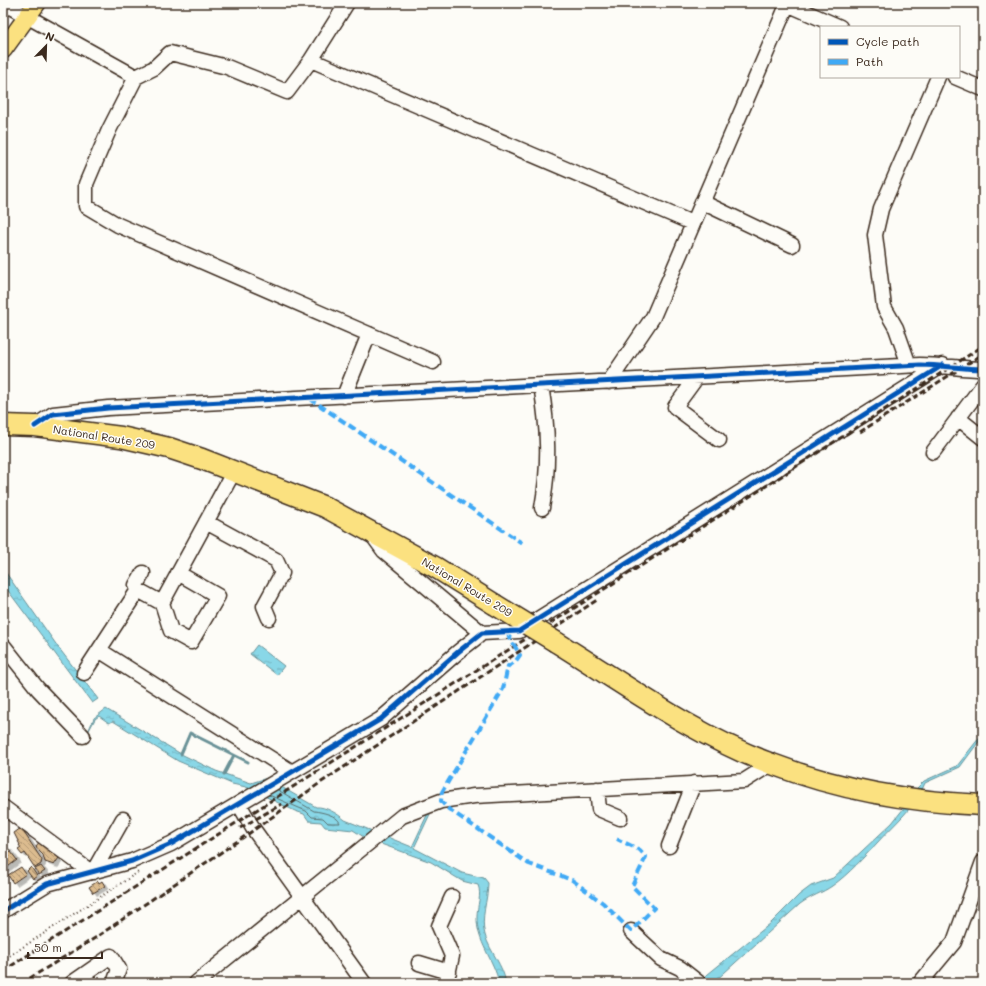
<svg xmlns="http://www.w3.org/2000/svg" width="986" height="986" font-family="Mali,sans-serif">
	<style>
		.water { fill: url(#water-ripples); stroke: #6a9297 }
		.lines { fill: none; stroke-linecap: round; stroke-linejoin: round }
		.shore { stroke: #5a6f6e; stroke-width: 1 }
		.stream { stroke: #6a9297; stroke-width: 3 }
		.building { fill: url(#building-back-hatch); stroke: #3b2a1e; filter: url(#shadow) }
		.minor-casing { stroke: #3b2a1e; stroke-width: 17 }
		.major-casing { stroke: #3b2a1e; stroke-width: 20 }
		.highway-casing { stroke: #3b2a1e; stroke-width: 23 }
		.path { stroke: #3b2a1e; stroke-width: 2; stroke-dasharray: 1 3; stroke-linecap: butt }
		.minor { stroke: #fdfcf7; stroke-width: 14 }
		.major { stroke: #fbe180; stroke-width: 17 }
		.highway { stroke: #fbe180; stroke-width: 20 }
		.rail { stroke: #3b2a1e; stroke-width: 3; stroke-dasharray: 6 3; stroke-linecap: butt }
		.highway-bridge-casing { stroke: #3b2a1e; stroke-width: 23; stroke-linecap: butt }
		.highway-bridge { stroke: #fbe180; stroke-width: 20 }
		.quiet { stroke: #3fa9f5; stroke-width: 4; stroke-dasharray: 8 4; stroke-linecap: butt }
		.cycleway-casing { stroke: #fdfcf7; stroke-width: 8 }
		.cycleway { stroke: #0057b8; stroke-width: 5 }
		.labels { text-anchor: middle; stroke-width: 3; stroke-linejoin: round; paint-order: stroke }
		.street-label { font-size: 11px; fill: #3b2a1e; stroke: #fdfcf7 }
	</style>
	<defs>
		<pattern id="water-ripples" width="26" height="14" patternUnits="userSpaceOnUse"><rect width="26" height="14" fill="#89d7e7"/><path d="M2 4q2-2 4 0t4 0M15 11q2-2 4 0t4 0" fill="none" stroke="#77b9c6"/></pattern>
		<pattern id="building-back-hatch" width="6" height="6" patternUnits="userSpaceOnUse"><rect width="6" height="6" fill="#dcbc8f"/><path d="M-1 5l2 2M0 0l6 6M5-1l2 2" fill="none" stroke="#b49974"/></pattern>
		<filter id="shadow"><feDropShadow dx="4" dy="2.5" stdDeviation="0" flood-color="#0004"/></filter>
	</defs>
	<rect width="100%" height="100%" fill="#fdfcf7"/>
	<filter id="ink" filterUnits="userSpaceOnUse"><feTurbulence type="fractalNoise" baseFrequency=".025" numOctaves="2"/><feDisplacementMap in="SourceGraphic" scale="8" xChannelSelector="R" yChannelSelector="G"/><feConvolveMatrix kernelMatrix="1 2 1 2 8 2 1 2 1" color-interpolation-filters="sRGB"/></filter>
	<g filter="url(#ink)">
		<!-- water -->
		<path class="water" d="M3,571l3,2 52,74 40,52 -6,4 -89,-119z
			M257,645l27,21 -7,9 -27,-21z
			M106,709l75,45 35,17 35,12 19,-6 1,4 45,26c9,-1 22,7 29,13l67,27 16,-34 3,-1 -17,36 48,25 22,5 4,5c0,17 -8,35 -3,52 5,17 18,30 21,48h-7c-5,-24 -23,-41 -22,-67 0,-10 5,-21 1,-31l-16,-4 -31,-19 -64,-23 -14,-9 -28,-3 -4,-5 -12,-1 -5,-7 -9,-3 -49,-24 -14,-3 -54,-23 -65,-40 -4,2 -10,-7 -4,3 -8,15 7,-16z
			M983,733v3l-23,31 -35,16c-9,24 -31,41 -48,60 -13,14 -28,31 -45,43 -10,7 -21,10 -32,18l-87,79h-16l74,-60 28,-28 12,-9 22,-8 59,-55 12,-15 8,-15 12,-12 33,-15z"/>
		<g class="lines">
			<!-- shore -->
			<path class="shore" d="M269,795l37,16 6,6 11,1 5,5h12c-3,-8 -18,-11 -26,-12l-36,-21"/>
			<!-- stream -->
			<path class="stream" d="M181,754l9,-21 58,29
				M224,774l10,-19"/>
		</g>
		<!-- building -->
		<path class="building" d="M21,828l21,32 -1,4 -6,4 -10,-15 -3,2 -4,-5 3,-2 -2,-3h1l-6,-12z
			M41,840l20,15 -7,10 -9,-3 -2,-7 -6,-6 -1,-3z
			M8,848l9,12 -12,9 -2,-2v-16z
			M41,866l4,5 -6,4 -4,-6z
			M21,867l5,7 -13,9 -5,-8z
			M31,867l6,9 -4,3 -6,-8z
			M98,881l1,2 3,-2 3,5 -12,7 -4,-6z"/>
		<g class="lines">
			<!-- minor casing -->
			<g class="minor-casing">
				<path id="minor" d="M3,3l133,74
					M347,3l-36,57 -24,32 -60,-25 -57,-14 -16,15 -18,9 -27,53 -23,54v22l32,19 315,137
					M785,3l55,24
					M311,60l381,163
					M955,77l28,12
					M702,202l90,43
					M909,365l-13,-37 -12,-21 -9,-72 6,-26 57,-132
					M697,377l-22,30 44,33
					M609,382l44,-65 135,-314
					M541,385c7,43 9,79 1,123
					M344,396l25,-62
					M958,418l25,20
					M35,426l18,-12 55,-6 812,-43c22,0 42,4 63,4
					M933,452l50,-67
					M206,522l70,38 6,13 -18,33 5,12
					M373,536l11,15 98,82
					M138,590l24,13 72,-132
					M162,603l9,28 20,11 27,-46 -40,-23
					M3,645l35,44 45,47
					M99,650l193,122
					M84,673l54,-83 -2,-5 7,-12
					M597,789l2,20 21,9
					M239,804l15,26 110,153
					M3,807l88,65
					M669,846l25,-63
					M93,872l30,-53
					M3,911l44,-27 85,-23 39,-17 210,-125 77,-67 24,-19 37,-2 424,-266
					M631,931l30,28 19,9 19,15
					M419,963l30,9
					M72,983l39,-27 8,13 -5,14
					M196,983l206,-167 39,-15 33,-5 270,-15 27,-17
					M446,983l6,-27 -13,-30 13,-29
					M920,983l34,-41 29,-80"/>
			</g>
			<!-- major casing -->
			<g class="major-casing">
				<path id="major" d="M3,50l34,-47"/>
			</g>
			<!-- highway casing -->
			<g class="highway-casing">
				<path id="highway" d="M3,425l32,1 86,11 48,11 33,11 123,48 110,60 59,37
					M556,642c70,43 139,94 216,122 68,26 139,38 211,41"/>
			</g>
			<!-- path -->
			<path class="path" d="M3,960l137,-89"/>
			<!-- minor -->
			<use href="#minor" class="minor"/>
			<!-- major -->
			<use href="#major" class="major"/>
			<!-- highway -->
			<use href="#highway" class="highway"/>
			<!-- rail -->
			<path class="rail" d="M860,432l123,-78
				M240,828l42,-24
				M3,971l743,-472 237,-153
				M22,983l73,-45 156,-106 69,-49 277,-183"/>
			<!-- highway-bridge casing -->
			<g class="highway-bridge-casing">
				<path id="highway-bridge" d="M494,604l62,38"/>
			</g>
			<!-- highway-bridge -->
			<use href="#highway-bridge" class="highway-bridge"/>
			<!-- quiet -->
			<path class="quiet" d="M309,398l213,145
				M507,633l13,22 -5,7 -7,4 -5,23 -61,103 -1,9 6,7 82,56 43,16 31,23 28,28 23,-23 -22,-22 14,-29 -6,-7 -23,-11"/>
			<!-- cycleway casing -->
			<g class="cycleway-casing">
				<path id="cycleway" d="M35,426l18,-12 55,-6 812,-43c22,0 42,4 63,4
					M3,911l44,-27 85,-23 39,-17 210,-125 77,-67 24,-19 37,-2 424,-266"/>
			</g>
			<!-- cycleway -->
			<use href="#cycleway" class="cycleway"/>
		</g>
	</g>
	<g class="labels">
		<!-- street labels -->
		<g class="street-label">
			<text transform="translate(104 437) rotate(9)" y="4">National Route 209</text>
			<text transform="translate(467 587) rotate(31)" y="4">National Route 209</text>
		</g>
	</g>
	<!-- margin -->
	<rect width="986" height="986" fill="none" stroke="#fdfcf7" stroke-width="16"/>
	<rect x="8" y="8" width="970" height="970" fill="none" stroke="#3b2a1e" stroke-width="1.5" filter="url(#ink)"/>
	<!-- legend -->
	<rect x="820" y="26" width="140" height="52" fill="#fdfcf7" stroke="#afa8a0"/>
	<rect x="828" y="39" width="20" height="6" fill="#0057b8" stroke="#afa8a0"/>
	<text x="856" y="46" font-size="12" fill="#3b2a1e">Cycle path</text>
	<rect x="828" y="59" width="20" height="6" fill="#3fa9f5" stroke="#afa8a0"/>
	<text x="856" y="66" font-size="12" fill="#3b2a1e">Path</text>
	<!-- north arrow -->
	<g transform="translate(46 46) rotate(23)" stroke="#fdfcf7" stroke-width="3" paint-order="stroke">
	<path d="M0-3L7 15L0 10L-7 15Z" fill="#3b2a1e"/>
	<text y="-6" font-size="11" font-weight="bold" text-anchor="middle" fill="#3b2a1e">N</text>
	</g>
	<!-- scale -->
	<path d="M28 952v6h74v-6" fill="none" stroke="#3b2a1e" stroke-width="2"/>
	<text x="34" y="952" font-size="12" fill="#3b2a1e" stroke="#fdfcf7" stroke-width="3" paint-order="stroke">50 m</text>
</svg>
